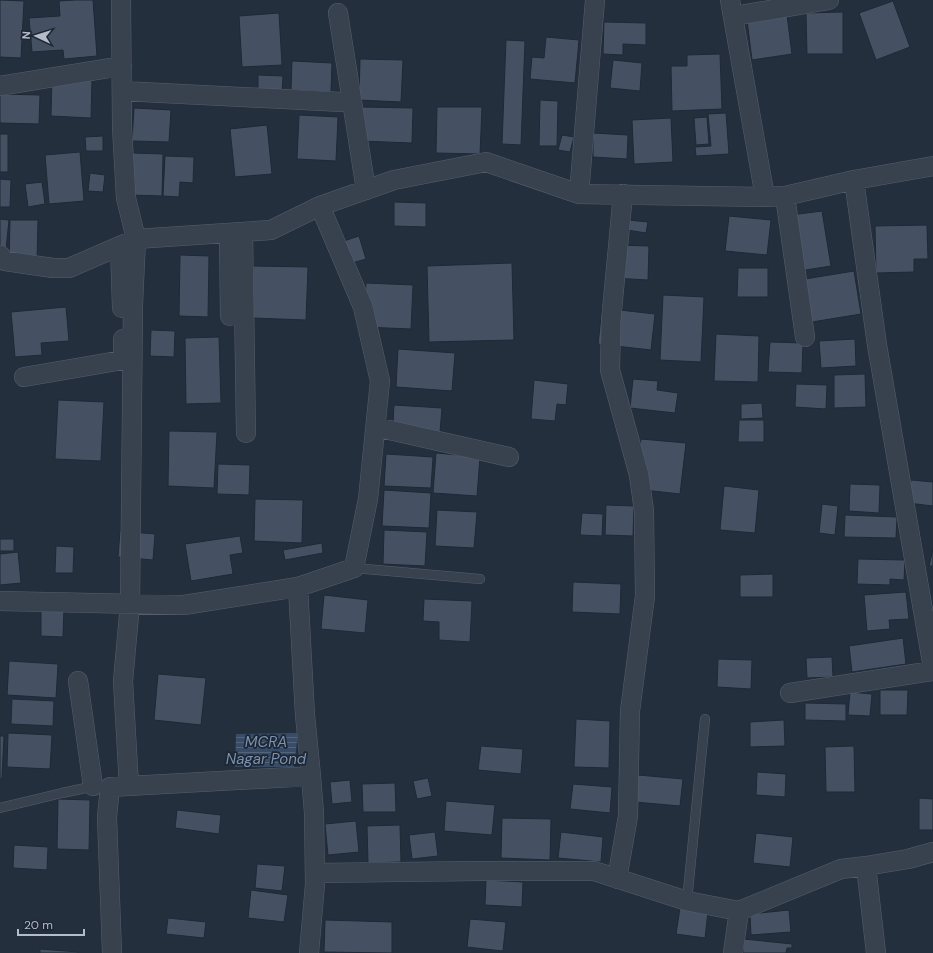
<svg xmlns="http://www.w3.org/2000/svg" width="933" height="953" font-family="'DM Sans',sans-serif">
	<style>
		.water { fill: url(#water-rules) }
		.building { fill: #455162; stroke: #1f2835 }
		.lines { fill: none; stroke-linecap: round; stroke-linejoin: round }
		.service-casing { stroke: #565f6c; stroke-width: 10 }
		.minor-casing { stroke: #565f6c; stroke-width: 20 }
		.service { stroke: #38414e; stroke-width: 9 }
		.minor { stroke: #38414e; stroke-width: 19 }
		.labels { text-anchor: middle; stroke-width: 3.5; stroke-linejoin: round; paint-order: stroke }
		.water-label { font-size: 15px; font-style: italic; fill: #7c92b1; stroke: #1d2633 }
	</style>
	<defs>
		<pattern id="water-rules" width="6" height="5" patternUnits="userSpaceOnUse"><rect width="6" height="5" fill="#394c67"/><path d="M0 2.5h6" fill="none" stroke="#53647b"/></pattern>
	</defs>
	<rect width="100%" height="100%" fill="#242f3e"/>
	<!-- water -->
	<path class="water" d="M298,733l-4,34h-59l1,-33z"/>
	<!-- building -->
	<path class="building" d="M0,0l24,1 -3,57 -21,-1z
		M75,0h18l4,56 -33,3 -1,-9 -31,2 -3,-34 31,-2 -1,-15z
		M893,1l17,46 -34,13 -17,-47z
		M843,12v42h-36l-1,-41z
		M279,13l3,52 -40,2 -3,-51z
		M787,15l5,39 -40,6 -5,-40z
		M604,22l42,1v22l-23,-1v11l-20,-1z
		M546,37l33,3 -4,43 -45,-4 2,-22 12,1z
		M506,40l19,1 -4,104 -19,-1z
		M720,54l2,55 -50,2 -1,-45h16v-11z
		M360,59l43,1 -2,42 -42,-2z
		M613,60l29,3 -2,28 -30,-3z
		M292,61l40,2 -1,29 -40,-2z
		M258,75l25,1 -1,17h-24z
		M52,77l40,2 -1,39 -40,-2z
		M0,94l40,1 -1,29 -39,-1z
		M540,100l18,1 -1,45h-18z
		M361,107l52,1 -1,35 -52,-2z
		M437,107h45l-2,47 -44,-1z
		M134,108l37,2 -2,32 -37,-1z
		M726,113l3,41 -33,2 -1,-9 16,-1 -3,-32z
		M299,115l39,2 -2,44 -39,-2z
		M707,117l2,27 -13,1 -2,-27z
		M671,118l2,44 -39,2 -2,-44z
		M267,125l5,49 -37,3 -5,-48z
		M593,133l35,2 -1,24 -34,-2z
		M0,134h8v38h-8z
		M562,135l12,2 -4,15 -12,-2z
		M103,136v15h-17l-1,-14z
		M80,152l4,49 -35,3 -4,-49z
		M132,153l31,1 -1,42 -31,-1z
		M165,156l29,1 -1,26 -13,-1 -1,15 -16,-1z
		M90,173l15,2 -2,17 -15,-1z
		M0,179l11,1 -1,27h-10z
		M42,182l3,22 -17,3 -3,-23z
		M394,202l32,1v24l-32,-1z
		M822,211l9,55 -32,5 -8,-56z
		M729,216l42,4 -4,35 -42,-4z
		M0,219l9,1 -4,39h-5z
		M10,220h28l-1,42h-28z
		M628,220l20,2 -2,11 -19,-3z
		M927,225l1,34h-14v13l-38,1 -1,-47z
		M359,236l7,23 -21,6 -7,-22z
		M615,245l34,1 -1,34 -35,-2z
		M180,255l29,1 -1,61 -29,-1z
		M512,263l2,77 -85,2 -2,-76z
		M253,266l55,1 -2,53 -54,-2z
		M738,268h30v29h-31z
		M854,271l7,43 -49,8 -7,-43z
		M366,283l47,2 -2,44 -47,-2z
		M663,295l41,2 -3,65 -41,-2z
		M66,307l3,34 -28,2 1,12 -27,2 -4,-45z
		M602,308l53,6 -4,36 -53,-6z
		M151,330l24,1 -1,26 -24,-1z
		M716,334l43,2 -1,46 -44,-1z
		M219,337l2,66 -35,1 -1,-66z
		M855,339l1,27 -35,2 -2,-27z
		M770,342l33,1 -1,30 -34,-1z
		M398,349l57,4 -3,38 -56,-4z
		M865,374l1,33 -32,1v-33z
		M633,379l25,2 -1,9 21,3 -3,20 -45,-5z
		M534,380l34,4 -2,21 -9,-1 -2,17 -24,-2z
		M796,384l31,1 -1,24 -31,-2z
		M58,400l46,2 -3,59 -46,-2z
		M762,403l1,15 -22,1v-15z
		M394,405l48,3 -3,36 -47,-3z
		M739,420h25v22h-26z
		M169,431l48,1 -3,56 -46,-2z
		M641,439l45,4 -6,51 -45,-5z
		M436,453l44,4 -3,39 -44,-3z
		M386,454l47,3 -2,31 -47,-2z
		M218,464l32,1 -1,30 -32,-1z
		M911,480l22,2v24l-25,-3z
		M850,484l30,1 -1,28 -30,-2z
		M724,486l35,4 -4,43 -35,-3z
		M384,490l47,3 -2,35 -47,-2z
		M255,499l48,1 -1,43 -48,-2z
		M822,504l16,2 -3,29 -16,-2z
		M606,505l28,1 -1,30 -28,-1z
		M437,510l40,2 -3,36 -39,-2z
		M582,513l21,1 -1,22 -22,-1z
		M845,515l52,2 -1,21 -52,-1z
		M384,530l43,2 -2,34 -42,-2z
		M120,531l35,3 -2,26 -35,-3z
		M240,536l3,17 -13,2 3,19 -42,7 -6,-37z
		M0,539h14v12h-14z
		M322,543l1,10 -38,7 -2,-10z
		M56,546l18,1 -1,26h-18z
		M933,549v17h-4z
		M18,552l3,31 -21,2v-31z
		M858,559l47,1 -1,20 -14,-1v6l-33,-1z
		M773,574v23h-33v-22z
		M573,582l48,2 -1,30 -48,-2z
		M906,592l3,27 -20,1 1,9 -23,2 -3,-36z
		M324,595l44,5 -3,33 -44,-4z
		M424,599l48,2 -2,41 -31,-2v-18l-16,-1z
		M41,608h23l-1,29 -22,-1z
		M903,638l3,26 -54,8 -3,-26z
		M832,657l1,20 -26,1 -1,-20z
		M718,659l34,1 -1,29 -34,-2z
		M9,661l49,3 -2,34 -49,-3z
		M158,674l48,4 -5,47 -47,-5z
		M880,690h28l-1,25h-27z
		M850,692l22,2 -2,22 -22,-1z
		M12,699l42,2 -1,25 -42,-2z
		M805,703l41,1v17l-41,-1z
		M576,719l34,2 -1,47 -35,-1z
		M784,720l1,26 -35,1v-25z
		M8,733l44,2 -2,34 -43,-2z
		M0,736h4l-2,43h-2z
		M481,746l42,3 -2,25 -43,-4z
		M854,746l1,46h-29l-1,-45z
		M757,772l29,2 -1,23 -29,-2z
		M638,775l45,4 -3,27 -45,-4z
		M428,778l4,18 -15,3 -4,-18z
		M350,780l2,22 -20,2 -2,-22z
		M395,783l1,29h-33l-1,-28z
		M573,784l39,3 -2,26 -40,-4z
		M919,798l14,1v31h-14z
		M58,799l32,1 -1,50 -32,-1z
		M446,801l49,4 -3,30 -48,-4z
		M177,810l44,5 -2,19 -44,-6z
		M502,818l49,1 -1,41 -49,-2z
		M356,821l3,31 -31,3 -3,-31z
		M400,825l1,37 -33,1 -1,-37z
		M435,832l3,24 -26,3 -3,-24z
		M561,832l42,5 -2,25 -43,-4z
		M756,833l37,4 -3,30 -37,-4z
		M14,845l34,2 -1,23 -34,-2z
		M257,864l28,2 -3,25 -27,-3z
		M486,880l37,2 -1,25 -37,-2z
		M251,890l37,5 -4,27 -36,-4z
		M680,908l28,4 -3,26 -29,-4z
		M789,910l2,22 -40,3 -1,-21z
		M168,918l38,4 -2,16 -38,-4z
		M470,919l36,3 -3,29 -36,-4z
		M325,920l67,2v31l-68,-1z
		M744,939l48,5v4h-5l-1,5h-43z
		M40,949l38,3v1h-38z"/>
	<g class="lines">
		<!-- service casing -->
		<g class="service-casing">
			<path id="service" d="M354,568l126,11
				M0,808l62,-15 33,-7
				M687,901l18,-182"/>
		</g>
		<!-- minor casing -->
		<g class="minor-casing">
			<path id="minor" d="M121,0l1,127 4,71 10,41 135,-9 49,-24 74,-26 92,-18 93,32 186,3 20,-1 69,-16 79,-14
				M730,0l35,197
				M338,13l28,177
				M734,16l95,-16
				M0,86l122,-20
				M122,91l220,11
				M854,180l23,165 56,323
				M579,194l16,-194
				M785,196l20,141
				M243,232l3,201
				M229,233l1,83
				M120,246l2,62
				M0,255l5,6 48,7h16l67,-29 -3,66 -3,299 -7,77 6,105
				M24,377l99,-17v-21
				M376,427l133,30
				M0,601l184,4 114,-18
				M78,681l15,105
				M790,693l143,-22
				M866,866l10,87
				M315,873l165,-2h114l93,30 52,10
				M617,879l11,-63 2,-105 15,-115 -1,-85 -5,-36 -29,-105 1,-49 12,-127
				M112,953l-5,-136 3,-30 201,-11 -6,-61 -7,-128 56,-19 14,-69 12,-118 -17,-74 -43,-101
				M309,953l6,-69 -1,-71 -3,-37
				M733,953l6,-42 102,-42 25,-3 42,-7 25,-7"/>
		</g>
		<!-- service -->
		<use href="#service" class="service"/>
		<!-- minor -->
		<use href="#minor" class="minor"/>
	</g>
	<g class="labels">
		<!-- water labels -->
		<g class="water-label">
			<text x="266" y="747">MCRA<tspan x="266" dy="17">Nagar Pond</tspan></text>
		</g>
	</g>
	<!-- north arrow -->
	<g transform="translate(36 36) rotate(274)" stroke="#1d2633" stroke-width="3" paint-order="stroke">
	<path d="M0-3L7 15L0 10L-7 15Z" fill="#b4bcc9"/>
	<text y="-6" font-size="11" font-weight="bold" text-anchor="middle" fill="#b4bcc9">N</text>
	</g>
	<!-- scale -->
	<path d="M18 929v6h66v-6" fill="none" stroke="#b4bcc9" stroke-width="2"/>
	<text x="24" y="929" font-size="12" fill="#b4bcc9" stroke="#1d2633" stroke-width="3" paint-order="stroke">20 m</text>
</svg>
